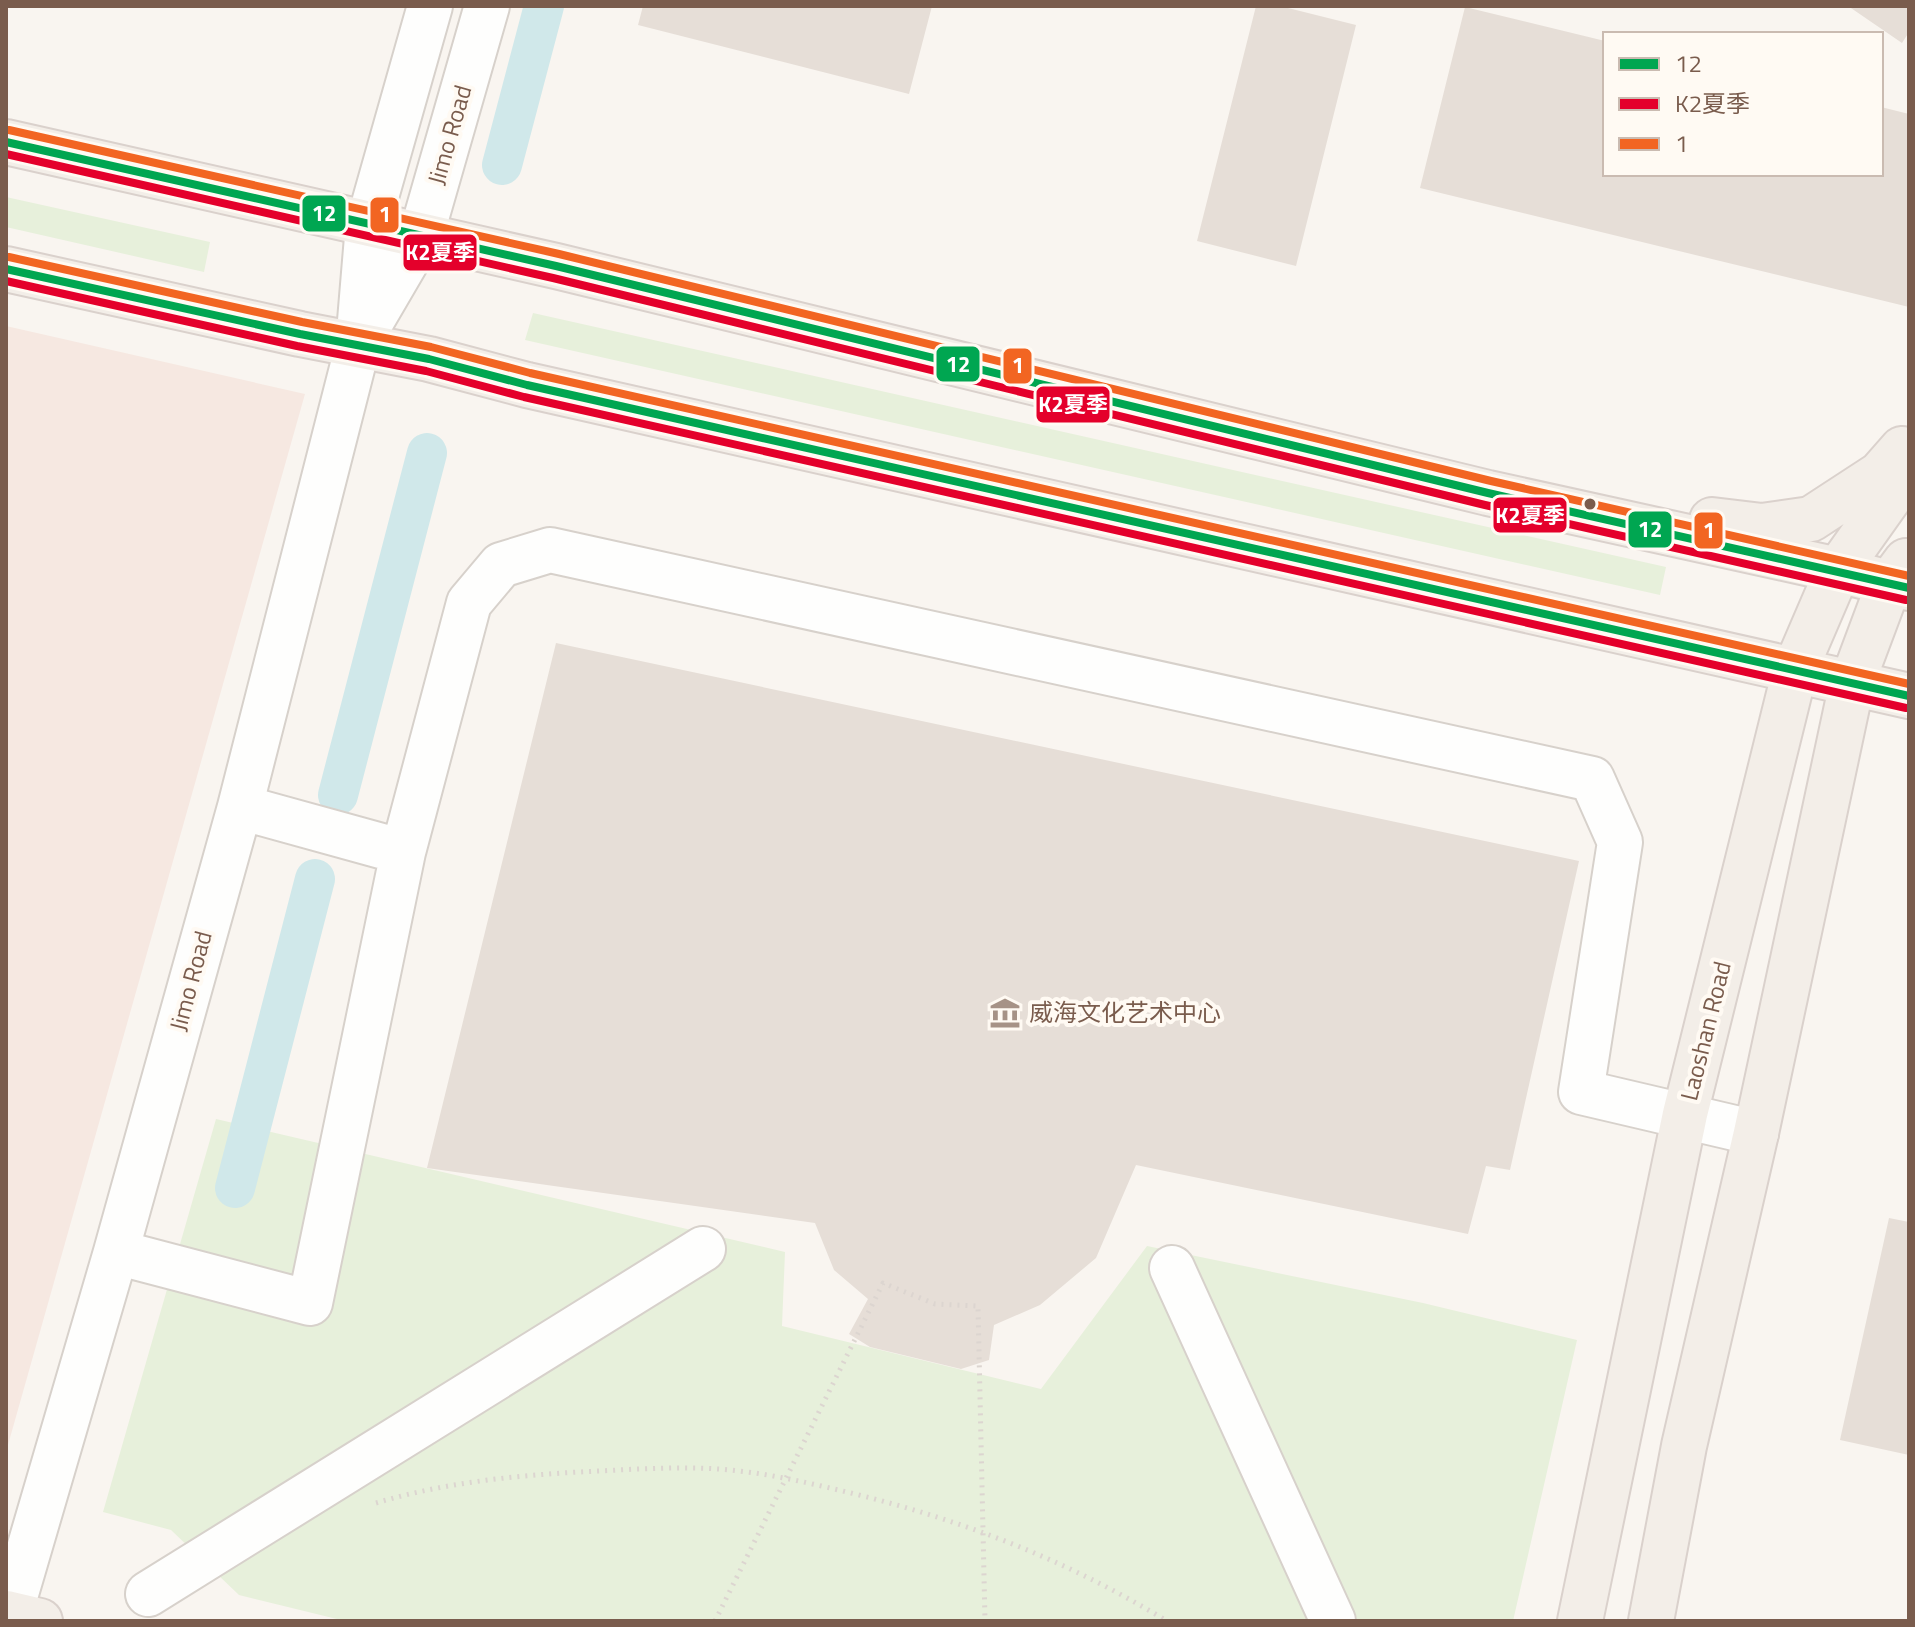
<svg xmlns="http://www.w3.org/2000/svg" width="1915" height="1627" font-family="'Titillium Web','Noto Sans SC',sans-serif">
	<style>
		.commercial { fill: #f6e8e1 }
		.green { fill: #e7f0db }
		.lines { fill: none; stroke-linecap: round; stroke-linejoin: round }
		.canal { stroke: #d0e8ea; stroke-width: 40 }
		.building { fill: #e6ded7 }
		.minor-casing { stroke: #d7d1cb; stroke-width: 48 }
		.major-casing { stroke: #dad1cc; stroke-width: 48 }
		.path { stroke: #dcd5d0; stroke-width: 5; stroke-dasharray: 2 6; stroke-linecap: butt }
		.minor { stroke: #fefefd; stroke-width: 44 }
		.major { stroke: #f3eee8; stroke-width: 44 }
		.path-bridge { stroke: #dcd5d0; stroke-width: 5; stroke-dasharray: 2 6; stroke-linecap: butt }
		.bus-1-casing { stroke: #fffaf3; stroke-width: 14 }
		.bus-2-casing { stroke: #fffaf3; stroke-width: 14 }
		.bus-3-casing { stroke: #fffaf3; stroke-width: 14 }
		.bus-1 { stroke: #00a651; stroke-width: 8 }
		.bus-2 { stroke: #e4002b; stroke-width: 8 }
		.bus-3 { stroke: #f26522; stroke-width: 8 }
		.bus-dot { fill: #7a5c4d; stroke: #fffaf3; stroke-width: 3 }
		.labels { text-anchor: middle; stroke-width: 8; stroke-linejoin: round; paint-order: stroke }
		.street-label { font-size: 24px; fill: #7a5c4d; stroke: #fffaf3 }
		.poi-label { font-size: 24px; fill: #7a5c4d; stroke: #fffaf3; text-anchor: start }
		.line-badge { stroke: #fffaf3; stroke-width: 3 }
		.badge-label { font-size: 22px; text-anchor: middle; font-weight: bold; fill: #fff }
	</style>
	<rect width="100%" height="100%" fill="#f9f5f0"/>
	<!-- commercial -->
	<path class="commercial" d="M6,326l299,68 -299,1058z"/>
	<!-- green -->
	<path class="green" d="M6,197l204,45 -6,30 -198,-45z
		M533,313l1133,254 -6,28 -1135,-255z
		M216,1119l569,133 -3,74 259,63 106,-143 276,57 154,37 -64,281h-1168l-106,-26 -68,-65 -68,-18z"/>
	<g class="lines">
		<!-- canal -->
		<path class="canal" d="M502,165l42,-159
			M338,795l89,-342
			M235,1188l80,-309"/>
	</g>
	<!-- building -->
	<path class="building" d="M643,6h289l-23,88 -271,-69z
		M1256,6h24l76,19 -60,241 -99,-25z
		M1848,6h61v26l-7,11z
		M1465,7l140,34v133h276v-67l28,7v193l-489,-119z
		M556,643l1023,218 -69,309 -24,-4 -18,68 -332,-69 -40,93 -56,47 -46,20 -5,35 -28,9 -91,-22 -21,-13 19,-35 -34,-29 -19,-47 -388,-55z
		M1889,1218l20,4v233l-69,-15z"/>
	<g class="lines">
		<!-- minor casing -->
		<g class="minor-casing">
			<path id="minor" d="M365,332l56,-96 66,-230
				M240,807l163,45
				M116,1252l194,51 93,-451 66,-249 32,-38 49,-15 1042,229 28,63 -39,250 175,41
				M1172,1268l161,353
				M148,1594l555,-345
				M10,1614l106,-362 124,-445 118,-462 10,-120 62,-219"/>
		</g>
		<!-- major casing -->
		<g class="major-casing">
			<path id="major" d="M6,142l550,124 932,227 350,77 71,18
				M6,269l294,65 129,25 98,26 1382,311
				M1712,520l50,6 49,-7 69,-45 22,-25
				M6,1613l34,8
				M1580,1621l105,-507 110,-444 43,-100 71,-100
				M1651,1621l33,-175 72,-313 96,-450 37,-99 17,-23"/>
		</g>
		<!-- path -->
		<path class="path" d="M376,1503c67,-20 134,-27 203,-31 45,-2 93,-6 139,-3 45,3 92,14 137,25 113,28 213,67 312,127"/>
		<!-- minor -->
		<use href="#minor" class="minor"/>
		<!-- major -->
		<use href="#major" class="major"/>
		<!-- path-bridge -->
		<path class="path-bridge" d="M715,1621l168,-338 52,21 43,2 7,315"/>
		<!-- bus-1 casing -->
		<g class="bus-1-casing">
			<path id="bus-1" d="M6,142l550,124 932,227 421,95
				M6,269l294,65 129,25 98,26 1382,311"/>
		</g>
		<!-- bus-2 casing -->
		<g class="bus-2-casing">
			<path id="bus-2" d="M6,154l547,124 932,227 421,95
				M6,281l291,65 129,25 98,26 1382,311"/>
		</g>
		<!-- bus-3 casing -->
		<g class="bus-3-casing">
			<path id="bus-3" d="M9,130l550,124 932,227 418,95
				M9,257l293,65 129,25 99,26 1379,311"/>
		</g>
		<!-- bus-1 -->
		<use href="#bus-1" class="bus-1"/>
		<!-- bus-2 -->
		<use href="#bus-2" class="bus-2"/>
		<!-- bus-3 -->
		<use href="#bus-3" class="bus-3"/>
	</g>
	<!-- icons -->
	<defs>
		<g id="museum-bare" transform="scale(2.4)"><path d="M0-6L6-3V-2H-6V-3ZM-5-1h2V3h-2ZM-1-1h2V3h-2ZM3-1h2V3H3ZM-6 4H6V6H-6Z" fill="#a69286" stroke="#fffaf3" stroke-width="2.5" paint-order="stroke"/></g>
	</defs>
	<g fill-rule="evenodd">
		<use href="#museum-bare" x="1005" y="1013"/>
	</g>
	<!-- markers -->
	<circle class="bus-dot" cx="1590" cy="504" r="7"/>
	<g class="labels">
		<!-- street labels -->
		<g class="street-label">
			<text transform="translate(450 135) rotate(-74)" y="8">Jimo Road</text>
			<text transform="translate(191 981) rotate(-75)" y="8">Jimo Road</text>
			<text transform="translate(1706 1031) rotate(-76)" y="8">Laoshan Road</text>
		</g>
		<!-- poi labels -->
		<g class="poi-label">
			<text x="1029" y="1021">威海文化艺术中心</text>
		</g>
	</g>
	<g class="line-badge">
		<rect x="301" y="194" width="46" height="39" rx="8" fill="#00a651"/>
		<rect x="369" y="196" width="31" height="38" rx="8" fill="#f26522"/>
		<rect x="402" y="233" width="76" height="39" rx="8" fill="#e4002b"/>
		<rect x="935" y="345" width="46" height="38" rx="8" fill="#00a651"/>
		<rect x="1002" y="347" width="31" height="38" rx="8" fill="#f26522"/>
		<rect x="1035" y="385" width="76" height="39" rx="8" fill="#e4002b"/>
		<rect x="1492" y="496" width="76" height="38" rx="8" fill="#e4002b"/>
		<rect x="1627" y="510" width="46" height="39" rx="8" fill="#00a651"/>
		<rect x="1693" y="511" width="31" height="39" rx="8" fill="#f26522"/>
	</g>
	<g class="badge-label">
		<text x="324" y="221">12</text>
		<text x="385" y="222">1</text>
		<text x="440" y="260">K2夏季</text>
		<text x="958" y="372">12</text>
		<text x="1018" y="373">1</text>
		<text x="1073" y="412">K2夏季</text>
		<text x="1530" y="523">K2夏季</text>
		<text x="1650" y="537">12</text>
		<text x="1709" y="538">1</text>
	</g>
	<!-- border -->
	<rect width="1915" height="1627" fill="none" stroke="#7a5c4d" stroke-width="16"/>
	<!-- legend -->
	<rect x="1603" y="32" width="280" height="144" fill="#fffaf3" stroke="#cabbb1" stroke-width="2"/>
	<rect x="1619" y="58" width="40" height="12" fill="#00a651" stroke="#cabbb1" stroke-width="2"/>
	<text x="1675" y="72" font-size="24" fill="#7a5c4d">12</text>
	<rect x="1619" y="98" width="40" height="12" fill="#e4002b" stroke="#cabbb1" stroke-width="2"/>
	<text x="1675" y="112" font-size="24" fill="#7a5c4d">K2夏季</text>
	<rect x="1619" y="138" width="40" height="12" fill="#f26522" stroke="#cabbb1" stroke-width="2"/>
	<text x="1675" y="152" font-size="24" fill="#7a5c4d">1</text>
</svg>
